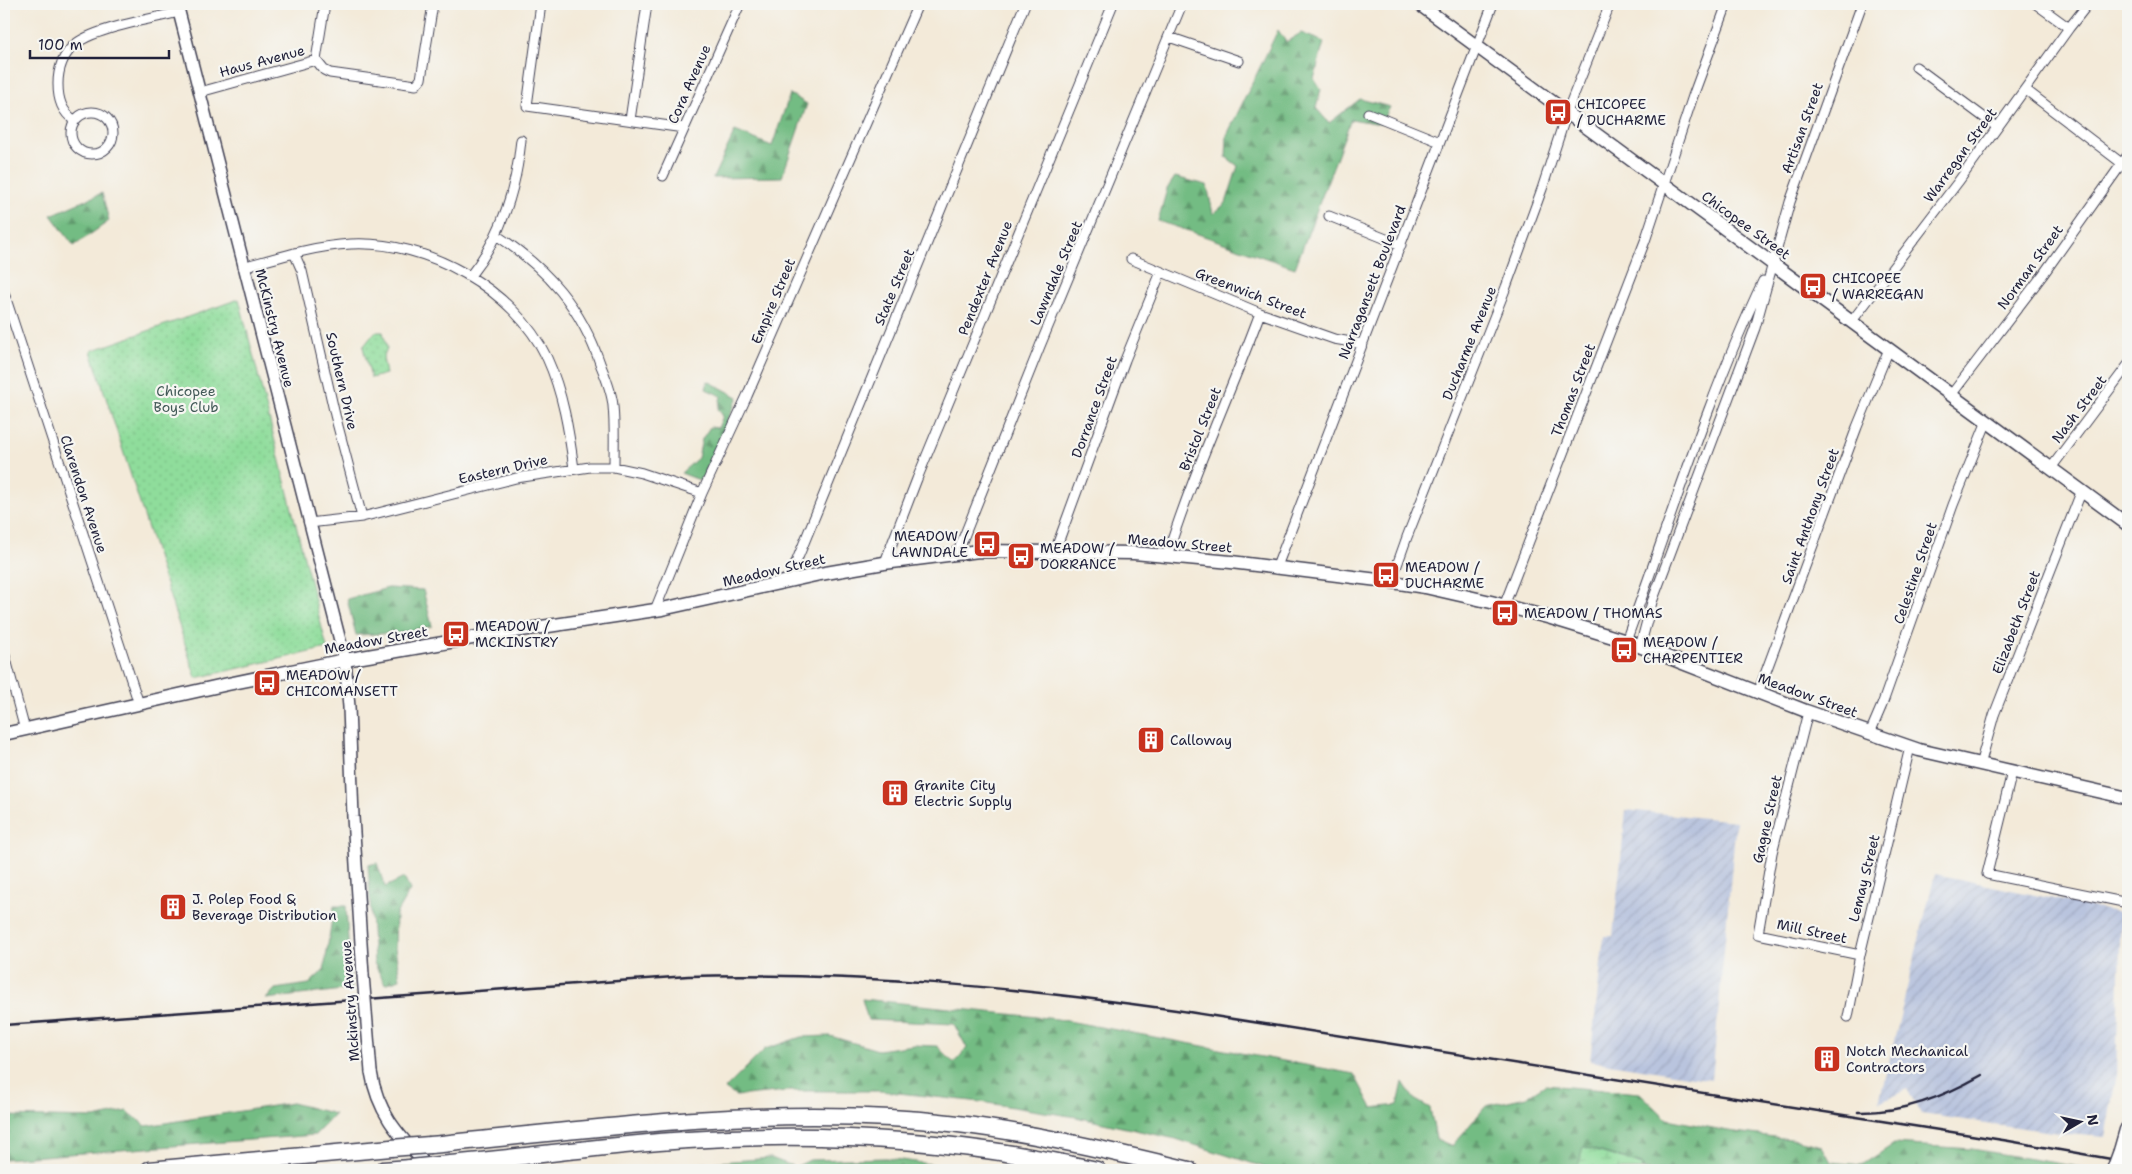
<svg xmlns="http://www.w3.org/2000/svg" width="2132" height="1174" font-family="'Shantell Sans',sans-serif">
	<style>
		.industrial { fill: url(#industrial-furrows) }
		.forest { fill: url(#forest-firs); stroke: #4a6f5f }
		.wetland { fill: url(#wetland-marsh); stroke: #58806b }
		.park { fill: url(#park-dots); stroke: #58806b }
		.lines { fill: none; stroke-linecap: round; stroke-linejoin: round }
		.minor-casing { stroke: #414053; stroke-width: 11 }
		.tertiary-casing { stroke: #414053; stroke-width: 14 }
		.secondary-casing { stroke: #414053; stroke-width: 15 }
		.motorway-casing { stroke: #414053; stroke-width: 19 }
		.minor { stroke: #fff; stroke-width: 9 }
		.tertiary { stroke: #fff; stroke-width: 11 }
		.secondary { stroke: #fff; stroke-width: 12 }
		.motorway { stroke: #fff; stroke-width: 16 }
		.rail { stroke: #22223b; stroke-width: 2.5 }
		.tertiary-bridge-casing { stroke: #414053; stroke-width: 14; stroke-linecap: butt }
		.motorway-bridge-casing { stroke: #414053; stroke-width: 19; stroke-linecap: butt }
		.tertiary-bridge { stroke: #fff; stroke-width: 11 }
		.motorway-bridge { stroke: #fff; stroke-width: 16 }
		.labels { text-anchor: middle; stroke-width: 4.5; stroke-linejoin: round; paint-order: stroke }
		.street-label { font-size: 14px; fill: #22223b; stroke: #f6f6f2 }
		.poi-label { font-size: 14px; fill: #22223b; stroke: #f6f6f2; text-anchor: start }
		.park-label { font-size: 14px; fill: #435a58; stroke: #f6f6f2 }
	</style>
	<defs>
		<pattern id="industrial-furrows" width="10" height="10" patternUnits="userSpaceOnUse" patternTransform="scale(1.25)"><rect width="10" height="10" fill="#b9c4de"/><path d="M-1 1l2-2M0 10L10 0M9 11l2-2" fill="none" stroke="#9fa8bf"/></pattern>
		<pattern id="forest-firs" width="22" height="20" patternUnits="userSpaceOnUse" patternTransform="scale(1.25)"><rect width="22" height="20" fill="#73bc83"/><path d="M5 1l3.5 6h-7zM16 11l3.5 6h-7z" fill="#5e986c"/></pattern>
		<pattern id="wetland-marsh" width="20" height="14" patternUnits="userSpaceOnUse" patternTransform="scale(1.25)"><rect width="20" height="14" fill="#8fdd9b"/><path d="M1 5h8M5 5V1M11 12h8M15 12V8" fill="none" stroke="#7bbd86"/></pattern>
		<pattern id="park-dots" width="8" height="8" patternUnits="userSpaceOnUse" patternTransform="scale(1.25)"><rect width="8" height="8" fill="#8fdd9b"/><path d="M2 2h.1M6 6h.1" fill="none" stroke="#7bbd86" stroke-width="1.8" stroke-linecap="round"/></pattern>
	</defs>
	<rect width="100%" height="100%" fill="#f6f6f2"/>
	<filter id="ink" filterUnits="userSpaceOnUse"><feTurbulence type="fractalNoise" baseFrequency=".02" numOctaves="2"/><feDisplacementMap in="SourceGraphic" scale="10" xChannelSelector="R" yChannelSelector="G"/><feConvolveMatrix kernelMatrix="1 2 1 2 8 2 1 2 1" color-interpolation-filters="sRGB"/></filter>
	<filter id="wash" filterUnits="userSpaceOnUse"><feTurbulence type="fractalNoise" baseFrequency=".0096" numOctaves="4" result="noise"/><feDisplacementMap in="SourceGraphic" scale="20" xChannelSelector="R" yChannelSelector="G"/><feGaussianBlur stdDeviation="1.12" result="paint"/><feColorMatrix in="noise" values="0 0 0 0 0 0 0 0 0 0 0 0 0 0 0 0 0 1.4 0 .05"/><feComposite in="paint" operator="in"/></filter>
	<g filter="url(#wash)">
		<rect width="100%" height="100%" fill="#f3ead9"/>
		<!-- industrial -->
		<path class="industrial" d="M1626,810l110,11 -24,259 -122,-19 14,-125h9z
			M1935,874l186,39 -5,165 -11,59 -38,-3 -146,-20 -14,-25 -28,13z"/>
		<!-- forest -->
		<path class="forest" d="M1278,30l8,12 15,-9 23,9 -10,37 7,10 -5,19 13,15 31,-24 30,8 -9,17 -30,-5 -56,149c-46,-15 -90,-33 -137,-47l9,-32 8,-12 32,8 6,29 13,-11 12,-37 -12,-9 1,-22z
			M790,94l17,10 -25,73 -69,1 22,-47 37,15z
			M102,193l7,28 -35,25 -23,-31z
			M708,381l30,16 -36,84 -21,-8 17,-15 4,-19 8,-12 8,1 5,-12 -5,-7 3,-13 -15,-7z
			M388,588l35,2 9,36 -34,7 -42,2 -9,-36z
			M377,863l8,24 19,-9 6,12 -14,24 -1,34 5,31 -15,5 -11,-21 -6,-98z
			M334,906h12l5,83 -85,10 9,-10 34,-5 15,-14z
			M862,999l195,20 297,55 18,34 26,-3 5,-23 11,17 16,9 6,31 16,7 34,-40 40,-9 19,-12 95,8 27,26 61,12 69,9 25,6 9,16 31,3 32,-21 78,5 125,21h-454l-1,-6 -58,-17 -7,23h-304l-97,-31 -100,-22 -95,-15 -101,-11h-93l-51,5 -11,-7 40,-40 36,-12 29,-1 48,14 36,-5 23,1 17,17 13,-15 -13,-24 -86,-4z
			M292,1103l43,11 -20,21 -311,24v-43l90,2 33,-7 19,15z
			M771,1158l24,9 15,-7 76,-2 89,12h-313l20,-5z"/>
		<!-- wetland -->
		<path class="wetland" d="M1583,1147l59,18 1,5h-66z"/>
		<!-- park -->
		<path class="park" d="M239,299l88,349 -131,30 -105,-327z
			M375,332h8l4,16 -4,10 3,16 -15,4 -8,-31z"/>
	</g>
	<g filter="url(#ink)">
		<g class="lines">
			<!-- minor casing -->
			<g class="minor-casing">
				<path id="minor" d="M541,4l-14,102 157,22
					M2036,4l33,24
					M1169,37l70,24
					M316,60l9,-56
					M1916,67l81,60
					M2026,90l102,78
					M200,92l116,-32 8,10 6,3 86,12 5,-6 12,-75
					M71 133a21 21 0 1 1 42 0a21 21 0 1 1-42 0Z
					M1368,113l72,29
					M630,120l17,-116
					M75,121c-13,-9 -17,-21 -17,-37 0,-14 5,-28 15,-38 19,-18 80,-27 106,-34
					M663,176l77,-172
					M1329,216l72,29
					M496,235c52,34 85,72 105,131 5,12 11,27 12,40 2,20 1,41 1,61
					M294,253l8,18 33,144 27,102
					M1131,259l129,54 74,26 29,5
					M243,267c36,-10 71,-21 108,-23 76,-4 163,45 196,114 16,35 22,73 27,111
					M470,276c32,-40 46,-86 51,-136
					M4,293l135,411
					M1852,321l106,-139 111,-154 19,-24
					M1951,395l91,-119 86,-121
					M2051,468l77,-103
					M309,523l53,-6 154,-39 74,-11h24l28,6 60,20
					M1055,551l70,-191 36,-88
					M957,554l83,-208 142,-342
					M1167,556c26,-83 63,-162 93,-243
					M885,562l32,-83 196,-475
					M1276,569l217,-565
					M788,582l237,-578
					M1391,582l16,-45 99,-250 36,-98 25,-77 43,-108
					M1504,606l141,-365 48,-145 34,-92
					M655,610l47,-117 45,-97 171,-392
					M1626,641c44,-120 82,-244 137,-360
					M1640,647l12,-45 103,-274 35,-126 72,-198
					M4,652l21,78
					M1758,693l99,-266 32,-78
					M1808,712l-36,141 -14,81 102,21
					M1870,733l12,-28 71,-200 34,-84
					M1980,765l14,-50 88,-225
					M2012,772l-25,102 141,29
					M1848,1017l12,-62 50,-208"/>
			</g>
			<!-- tertiary casing -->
			<g class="tertiary-casing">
				<path id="tertiary" d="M177,4l168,656 4,47 4,110 10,158
					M371,1072c7,44 31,66 59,97"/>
			</g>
			<!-- secondary casing -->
			<g class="secondary-casing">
				<path id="secondary" d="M1419,4l709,521
					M4,734l224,-50 117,-24 156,-27 161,-24 158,-35 64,-11 95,-12 155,2 97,9 155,19 39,6 66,15 60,16 75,23 180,70 113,39 209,48"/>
			</g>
			<!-- motorway casing -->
			<g class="motorway-casing">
				<path id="motorway" d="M430,1145c153,-15 306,-36 460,-27 101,5 200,28 299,52
					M2122,1151l6,-21
					M450,1164c93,-9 186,-23 279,-26 124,-5 247,5 368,32
					M149,1170l242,-22
					M383,1170l27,-2"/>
			</g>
			<!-- minor -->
			<use href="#minor" class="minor"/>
			<!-- tertiary -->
			<use href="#tertiary" class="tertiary"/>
			<!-- secondary -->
			<use href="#secondary" class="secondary"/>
			<!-- motorway -->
			<use href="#motorway" class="motorway"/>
			<!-- rail -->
			<path class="rail" d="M4,1025l684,-49c164,-4 326,11 488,34l833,131 119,21
				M1858,1112c45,1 85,-15 124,-37"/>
			<!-- tertiary-bridge casing -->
			<g class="tertiary-bridge-casing">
				<path id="tertiary-bridge" d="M363,975l8,97"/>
			</g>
			<!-- motorway-bridge casing -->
			<g class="motorway-bridge-casing">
				<path id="motorway-bridge" d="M391,1148l39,-3
					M410,1168l40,-4
					M2115,1170l7,-19"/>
			</g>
			<!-- tertiary-bridge -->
			<use href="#tertiary-bridge" class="tertiary-bridge"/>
			<!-- motorway-bridge -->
			<use href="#motorway-bridge" class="motorway-bridge"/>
		</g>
	</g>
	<!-- icons -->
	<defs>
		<g id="bus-square" transform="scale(1.4375)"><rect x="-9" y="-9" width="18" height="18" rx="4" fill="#c8321e" stroke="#f6f6f2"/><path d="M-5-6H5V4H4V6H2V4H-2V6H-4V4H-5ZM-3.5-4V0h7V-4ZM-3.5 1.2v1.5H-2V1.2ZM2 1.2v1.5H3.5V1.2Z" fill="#fff"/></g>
		<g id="building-square" transform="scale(1.4375)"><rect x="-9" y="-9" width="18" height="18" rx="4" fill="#c8321e" stroke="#f6f6f2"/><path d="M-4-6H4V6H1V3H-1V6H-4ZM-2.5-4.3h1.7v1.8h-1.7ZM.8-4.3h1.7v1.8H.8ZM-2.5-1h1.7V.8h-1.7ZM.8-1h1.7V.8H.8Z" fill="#fff"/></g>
	</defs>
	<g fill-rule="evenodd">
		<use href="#bus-square" x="1558" y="112"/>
		<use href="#bus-square" x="1813" y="286"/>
		<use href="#bus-square" x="987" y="544"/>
		<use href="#bus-square" x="1021" y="556"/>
		<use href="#bus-square" x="1386" y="575"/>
		<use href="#bus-square" x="1505" y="613"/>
		<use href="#bus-square" x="456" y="634"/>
		<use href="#bus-square" x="1624" y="650"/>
		<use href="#bus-square" x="267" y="683"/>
		<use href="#building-square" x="1151" y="740"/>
		<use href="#building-square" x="895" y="793"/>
		<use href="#building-square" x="173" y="907"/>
		<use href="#building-square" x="1827" y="1059"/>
	</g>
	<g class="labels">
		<!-- street labels -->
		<g class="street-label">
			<text transform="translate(262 61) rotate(-15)" y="5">Haus Avenue</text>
			<text transform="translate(689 84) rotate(-66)" y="5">Cora Avenue</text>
			<text transform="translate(1802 128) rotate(-70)" y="5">Artisan Street</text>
			<text transform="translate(1960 155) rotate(-54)" y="5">Warregan Street</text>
			<text transform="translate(1746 225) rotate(36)" y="5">Chicopee Street</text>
			<text transform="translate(2030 267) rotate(-54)" y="5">Norman Street</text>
			<text transform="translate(1056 273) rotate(-67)" y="5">Lawndale Street</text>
			<text transform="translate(985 278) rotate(-68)" y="5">Pendexter Avenue</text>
			<text transform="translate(1372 282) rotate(-69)" y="5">Narragansett Boulevard</text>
			<text transform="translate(894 287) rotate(-67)" y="5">State Street</text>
			<text transform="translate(1251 293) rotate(21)" y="5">Greenwich Street</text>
			<text transform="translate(773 301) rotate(-67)" y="5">Empire Street</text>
			<text transform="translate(275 328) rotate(76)" y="5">McKinstry Avenue</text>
			<text transform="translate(1469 343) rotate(-68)" y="5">Ducharme Avenue</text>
			<text transform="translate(342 381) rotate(77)" y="5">Southern Drive</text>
			<text transform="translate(1573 390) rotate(-69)" y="5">Thomas Street</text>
			<text transform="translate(1094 407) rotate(-70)" y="5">Dorrance Street</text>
			<text transform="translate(2079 409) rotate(-53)" y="5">Nash Street</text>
			<text transform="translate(1200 429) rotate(-68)" y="5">Bristol Street</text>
			<text transform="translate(503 469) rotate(-13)" y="5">Eastern Drive</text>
			<text transform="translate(84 494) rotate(72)" y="5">Clarendon Avenue</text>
			<text transform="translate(1810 516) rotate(-70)" y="5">Saint Anthony Street</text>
			<text transform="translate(1180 543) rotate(5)" y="5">Meadow Street</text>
			<text transform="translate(774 570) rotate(-13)" y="5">Meadow Street</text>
			<text transform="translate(1915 573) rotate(-71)" y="5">Celestine Street</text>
			<text transform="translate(2016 622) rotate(-69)" y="5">Elizabeth Street</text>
			<text transform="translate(376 640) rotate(-10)" y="5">Meadow Street</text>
			<text transform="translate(1808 695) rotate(20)" y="5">Meadow Street</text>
			<text transform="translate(1767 819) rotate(-77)" y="5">Gagne Street</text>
			<text transform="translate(1864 878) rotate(-76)" y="5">Lemay Street</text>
			<text transform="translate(1812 931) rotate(12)" y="5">Mill Street</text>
			<text transform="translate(350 1001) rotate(-94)" y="5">Mckinstry Avenue</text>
		</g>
		<!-- poi labels -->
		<g class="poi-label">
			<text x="1577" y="109">CHICOPEE<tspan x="1577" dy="16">/ DUCHARME</tspan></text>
			<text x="1832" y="283">CHICOPEE<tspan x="1832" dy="16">/ WARREGAN</tspan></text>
			<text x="968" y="541" text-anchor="end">MEADOW /<tspan x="968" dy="16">LAWNDALE</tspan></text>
			<text x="1040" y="553">MEADOW /<tspan x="1040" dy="16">DORRANCE</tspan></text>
			<text x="1405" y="572">MEADOW /<tspan x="1405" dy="16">DUCHARME</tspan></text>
			<text x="1524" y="618">MEADOW / THOMAS</text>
			<text x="475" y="631">MEADOW /<tspan x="475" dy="16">MCKINSTRY</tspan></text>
			<text x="1643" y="647">MEADOW /<tspan x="1643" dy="16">CHARPENTIER</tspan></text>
			<text x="286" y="680">MEADOW /<tspan x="286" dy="16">CHICOMANSETT</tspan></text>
			<text x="1170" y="745">Calloway</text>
			<text x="914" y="790">Granite City<tspan x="914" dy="16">Electric Supply</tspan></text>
			<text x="192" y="904">J. Polep Food &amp;<tspan x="192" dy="16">Beverage Distribution</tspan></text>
			<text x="1846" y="1056">Notch Mechanical<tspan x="1846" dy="16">Contractors</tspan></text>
		</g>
		<!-- park labels -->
		<g class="park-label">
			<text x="186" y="396">Chicopee<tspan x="186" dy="16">Boys Club</tspan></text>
		</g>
	</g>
	<!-- margin -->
	<rect width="2132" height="1174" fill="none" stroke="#f6f6f2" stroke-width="20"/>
	<!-- north arrow -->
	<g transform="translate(2080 1122) rotate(81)" stroke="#f6f6f2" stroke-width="4" paint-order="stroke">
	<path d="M0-4L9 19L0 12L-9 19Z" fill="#22223b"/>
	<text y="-8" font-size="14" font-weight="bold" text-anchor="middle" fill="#22223b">N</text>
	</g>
	<!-- scale -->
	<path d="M30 50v8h139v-8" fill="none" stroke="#22223b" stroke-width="2.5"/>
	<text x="38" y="50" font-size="15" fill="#22223b" stroke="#f6f6f2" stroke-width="4" paint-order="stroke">100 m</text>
</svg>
